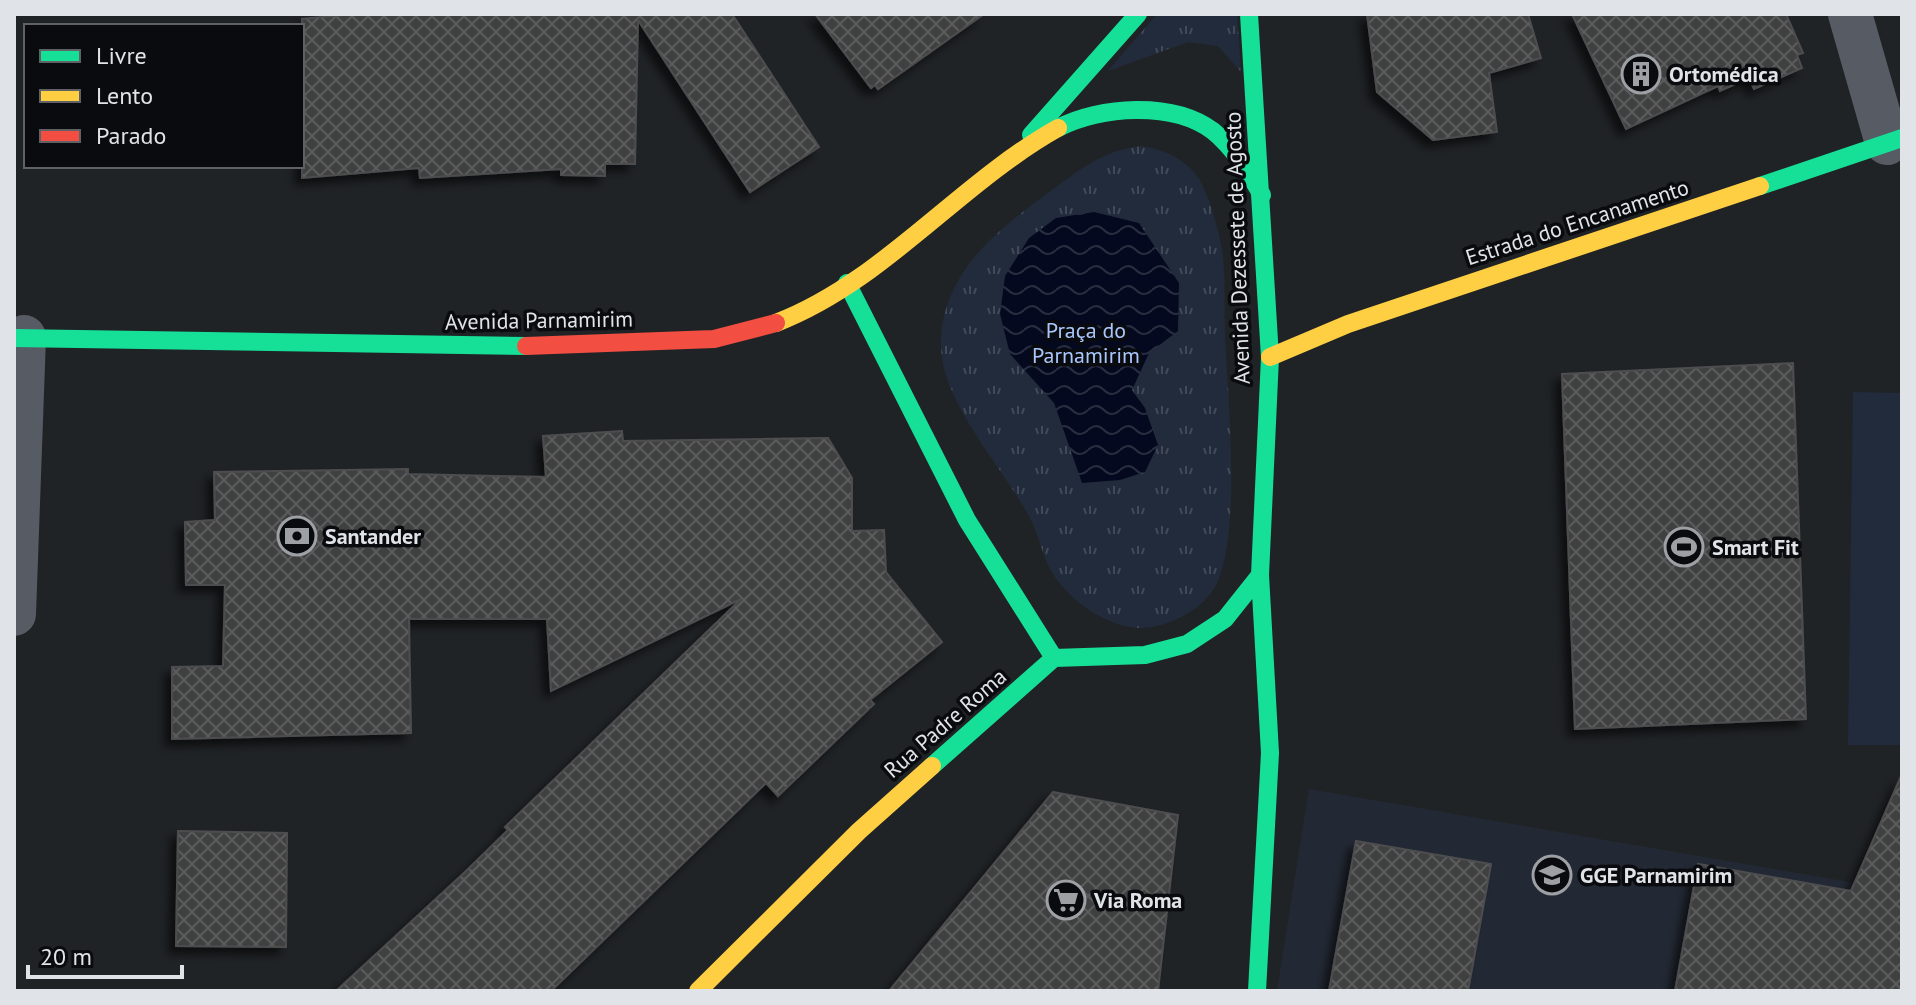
<svg xmlns="http://www.w3.org/2000/svg" width="1916" height="1005" font-family="'PT Sans',sans-serif">
	<style>
		.built { fill: #232934 }
		.grass { fill: url(#grass-tufts) }
		.pitch { fill: #222b3c }
		.water { fill: url(#water-waves) }
		.building { fill: url(#building-cross-hatch); stroke: #4e4e4f; stroke-width: 2; filter: url(#shadow) }
		.lines { fill: none; stroke-linecap: round; stroke-linejoin: round }
		.street { stroke: #565b64; stroke-width: 44 }
		.fast { stroke: #16e098; stroke-width: 18 }
		.slow { stroke: #ffcf43; stroke-width: 18 }
		.jam { stroke: #f24e42; stroke-width: 18 }
		.labels { text-anchor: middle; stroke-width: 7; stroke-linejoin: round; paint-order: stroke }
		.poi-label { font-size: 22px; font-weight: bold; fill: #e0e3e8; stroke: #0a0b0e; text-anchor: start }
		.street-label { font-size: 22px; fill: #e0e3e8; stroke: #0a0b0e }
		.park-label { font-size: 22px; fill: #aac7fd; stroke: #0a0b0e }
	</style>
	<defs>
		<pattern id="grass-tufts" width="24" height="20" patternUnits="userSpaceOnUse" patternTransform="scale(2)"><rect width="24" height="20" fill="#222b3c"/><path d="M3 7l-1-3M5 7V3M7 7l1-3M15 17l-1-3M17 17v-4M19 17l1-3" fill="none" stroke="#424a58"/></pattern>
		<pattern id="water-waves" width="16" height="10" patternUnits="userSpaceOnUse" patternTransform="scale(2)"><rect width="16" height="10" fill="#04091f"/><path d="M0 5q4-4 8 0t8 0" fill="none" stroke="#282d40"/></pattern>
		<pattern id="building-cross-hatch" width="8" height="8" patternUnits="userSpaceOnUse" patternTransform="scale(2)"><rect width="8" height="8" fill="#404141"/><path d="M0 0l8 8M0 8l8-8" fill="none" stroke="#5b5c5c"/></pattern>
		<filter id="shadow"><feDropShadow dx="-7" dy="7" stdDeviation="4" flood-color="#0009"/></filter>
	</defs>
	<rect width="100%" height="100%" fill="#202326"/>
	<!-- built -->
	<path class="built" d="M1309,789l593,102v100h-625z"/>
	<!-- grass -->
	<path class="grass" d="M1157,14h80l4,58 -23,-26 -30,-4 -80,29z
		M1142,146c22,4 44,13 57,33 11,19 19,49 23,71 4,28 2,58 3,87 3,61 16,194 -8,246 -12,26 -49,45 -77,45 -33,-1 -70,-27 -87,-54 -10,-15 -13,-36 -21,-52 -25,-51 -94,-121 -91,-181 2,-65 51,-107 99,-142 33,-24 60,-49 102,-53z"/>
	<!-- pitch -->
	<path class="pitch" d="M1853,392l49,1v352h-54z"/>
	<!-- water -->
	<path class="water" d="M1094,212l45,11 40,60 -1,48 -29,22 -17,37 13,18 13,37 -13,27 -25,8 -38,3 -28,-80 -44,-49 -10,-40 5,-38 24,-38 27,-20z"/>
	<!-- building -->
	<path class="building" d="M354,14h378l87,133 -69,45 -112,-172 -3,144h-30v12l-44,-1v-6l-141,9 -1,-10 -117,10v-159z
		M815,14h169l-106,75 -3,-4 -4,3z
		M1367,14h161l13,44 -52,15 8,59 -64,8 -56,-48z
		M1572,14h214l17,39 -6,2 5,13 -48,21 -5,-11 -29,13 -2,-5 -92,43z
		M1793,363l13,356 -231,10 -13,-355z
		M622,431l1,10 205,-3 24,40v53l32,-1 2,42 56,70 -72,58 4,4 -96,92 -12,-13 -215,208h-215l129,-119 43,-42 -3,-3 236,-228 -190,92 -4,-72h-138l2,114 -239,6v-72l51,-1 2,-81h-39l-1,-63 30,-2 -1,-48 194,-3v5l138,3 -3,-41z
		M1902,774v217h-227l23,-127 153,27z
		M1053,792l125,23 -20,176h-269z
		M178,831l109,2 -1,114 -110,-1z
		M1356,841l135,23 -23,127h-139z"/>
	<g class="lines">
		<!-- street -->
		<path class="street" d="M1850,14l37,129
			M14,614l10,-277"/>
		<!-- fast -->
		<path class="fast" d="M1249,14l21,343 -10,218 10,178 -13,238
			M1058,128c42,-22 115,-27 155,3 21,17 35,41 49,64
			M1031,135l107,-121
			M1760,186l142,-48
			M847,283l120,237 87,138
			M14,338l512,8
			M932,766l122,-108 91,-3 42,-11 38,-25 35,-44"/>
		<!-- slow -->
		<path class="slow" d="M776,323c107,-41 182,-139 282,-195
			M1270,357l78,-33 412,-138
			M698,991l161,-160 73,-65"/>
		<!-- jam -->
		<path class="jam" d="M526,346l188,-7 62,-16"/>
	</g>
	<!-- icons -->
	<defs>
		<g id="building-ring" transform="scale(2)"><circle r="9.5" fill="#0a0b0e" stroke="#9da0a4" stroke-width="1.5"/><path d="M-4-6H4V6H1V3H-1V6H-4ZM-2.5-4.3h1.7v1.8h-1.7ZM.8-4.3h1.7v1.8H.8ZM-2.5-1h1.7V.8h-1.7ZM.8-1h1.7V.8H.8Z" fill="#9da0a4"/></g>
		<g id="bank-ring" transform="scale(2)"><circle r="9.5" fill="#0a0b0e" stroke="#9da0a4" stroke-width="1.5"/><path d="M-6-4H6V4H-6ZM0-2.3a2.3 2.3 0 1 0 0 4.6a2.3 2.3 0 1 0 0-4.6Z" fill="#9da0a4"/></g>
		<g id="stadium-ring" transform="scale(2)"><circle r="9.5" fill="#0a0b0e" stroke="#9da0a4" stroke-width="1.5"/><path d="M0-5a6.5 5 0 1 0 0 10a6.5 5 0 1 0 0-10ZM-3.5-1.8h7v3.6h-7Z" fill="#9da0a4"/></g>
		<g id="school-ring" transform="scale(2)"><circle r="9.5" fill="#0a0b0e" stroke="#9da0a4" stroke-width="1.5"/><path d="M0-5L7-2L0 1L-7-2ZM-4 1L0 2.5L4 1V4Q0 6-4 4Z" fill="#9da0a4"/></g>
		<g id="supermarket-ring" transform="scale(2)"><circle r="9.5" fill="#0a0b0e" stroke="#9da0a4" stroke-width="1.5"/><path d="M-6-5.5h2.5l.6 2H6L4.5 2H-2.5L-4.4-4H-6ZM-1.5 3.2a1.3 1.3 0 1 0 .1 0ZM3 3.2a1.3 1.3 0 1 0 .1 0Z" fill="#9da0a4"/></g>
	</defs>
	<g fill-rule="evenodd">
		<use href="#building-ring" x="1641" y="74"/>
		<use href="#bank-ring" x="297" y="536"/>
		<use href="#stadium-ring" x="1684" y="547"/>
		<use href="#school-ring" x="1552" y="875"/>
		<use href="#supermarket-ring" x="1066" y="900"/>
	</g>
	<g class="labels">
		<!-- poi labels -->
		<g class="poi-label">
			<text x="1669" y="82">Ortomédica</text>
			<text x="325" y="544">Santander</text>
			<text x="1712" y="555">Smart Fit</text>
			<text x="1580" y="883">GGE Parnamirim</text>
			<text x="1094" y="908">Via Roma</text>
		</g>
		<!-- street labels -->
		<g class="street-label">
			<text transform="translate(1577 222) rotate(-18)" y="8">Estrada do Encanamento</text>
			<text transform="translate(1237 248) rotate(-92)" y="8">Avenida Dezessete de Agosto</text>
			<text transform="translate(539 320) rotate(-1)" y="8">Avenida Parnamirim</text>
			<text transform="translate(945 723) rotate(-41)" y="8">Rua Padre Roma</text>
		</g>
		<!-- park labels -->
		<g class="park-label">
			<text x="1086" y="338">Praça do<tspan x="1086" dy="25">Parnamirim</tspan></text>
		</g>
	</g>
	<!-- border -->
	<rect width="1916" height="1005" fill="none" stroke="#e0e3e8" stroke-width="32"/>
	<!-- legend -->
	<rect x="24" y="24" width="280" height="144" fill="#0a0b0e" stroke="#606165" stroke-width="2"/>
	<rect x="40" y="50" width="40" height="12" fill="#16e098" stroke="#606165" stroke-width="2"/>
	<text x="96" y="64" font-size="24" fill="#e0e3e8">Livre</text>
	<rect x="40" y="90" width="40" height="12" fill="#ffcf43" stroke="#606165" stroke-width="2"/>
	<text x="96" y="104" font-size="24" fill="#e0e3e8">Lento</text>
	<rect x="40" y="130" width="40" height="12" fill="#f24e42" stroke="#606165" stroke-width="2"/>
	<text x="96" y="144" font-size="24" fill="#e0e3e8">Parado</text>
	<!-- scale -->
	<path d="M28 965v12h154v-12" fill="none" stroke="#e0e3e8" stroke-width="4"/>
	<text x="40" y="965" font-size="24" fill="#e0e3e8" stroke="#0a0b0e" stroke-width="6" paint-order="stroke">20 m</text>
</svg>
